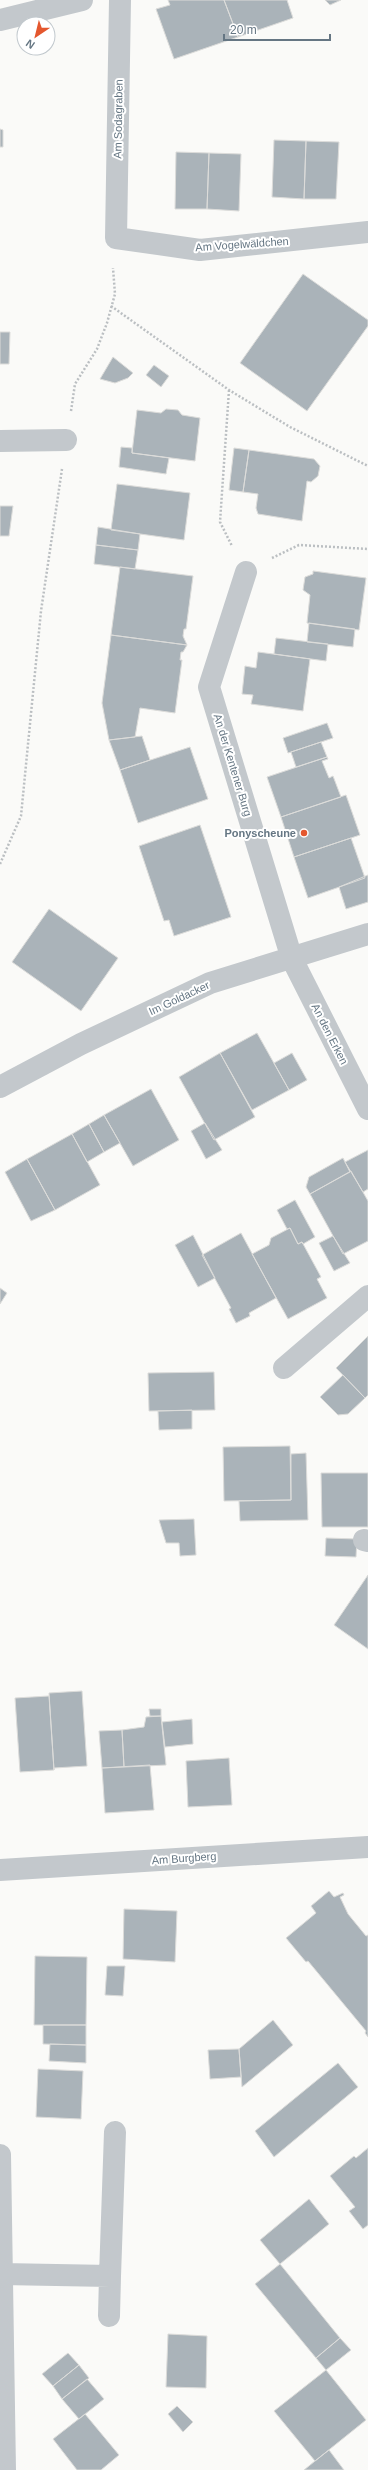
<svg xmlns="http://www.w3.org/2000/svg" width="368" height="2470" font-family="Helvetica,sans-serif">
	<style>
		.building { fill: #aab3b9; stroke: #dcdcda }
		.lines { fill: none; stroke-linecap: round; stroke-linejoin: round }
		.path { stroke: #bbbfc2; stroke-width: 2.5; stroke-dasharray: 2 2; stroke-linecap: butt }
		.minor { stroke: #c3c8cc; stroke-width: 22 }
		.poi-dot { fill: #e4572e; stroke: #fff; stroke-width: 1.5 }
		.labels { text-anchor: middle; stroke-width: 4; stroke-linejoin: round; paint-order: stroke }
		.street-label { font-size: 11px; fill: #657683; stroke: #fff }
		.poi-label { font-size: 11px; font-weight: bold; fill: #657683; stroke: #fff; text-anchor: end }
	</style>
	<rect width="100%" height="100%" fill="#fafaf8"/>
	<!-- building -->
	<path class="building" d="M168,0h56l14,37 -64,22 -18,-50 14,-4z
		M224,0h63l6,18 -55,19z
		M325,0h16l-11,5z
		M0,129l3,1v17h-3z
		M274,140l32,1 -2,58 -32,-2z
		M306,141l33,1 -3,57h-32z
		M176,152l33,1 -2,56h-32z
		M209,153l32,1 -2,57 -32,-2z
		M303,274l65,46v6l-61,85 -67,-48z
		M0,332h10l-1,32h-9z
		M113,357l20,16 -5,5 -13,5 -15,-4z
		M154,365l15,11 -8,11 -15,-12z
		M166,409l12,1 4,5 18,3 -5,43 -63,-8 5,-43 24,3z
		M121,447l11,1v5l37,5 -3,16 -47,-7z
		M234,448l15,2 -6,42 -14,-2z
		M249,450l65,9 6,7 -2,10 -7,6 -4,-1 -5,40 -44,-7 -2,-6 2,-14 -15,-2z
		M117,484l73,9 -6,47 -73,-10z
		M0,506h13l-4,30h-9z
		M98,527l42,7 -2,16 -42,-5z
		M96,545l42,5 -3,19 -41,-5z
		M120,567l73,9 -7,53h-2l-1,7 4,9 -76,-10z
		M313,571l53,7 -7,52 -52,-7 3,-28 -7,-5 2,-13 8,-3z
		M309,623l46,6 -2,18 -46,-5z
		M111,635l76,10 -4,7h-2l-1,8h2l-7,53 -35,-5 -5,29 -26,3 -7,-37z
		M276,638l52,6 -2,17 -52,-7z
		M258,652l52,7 -7,52 -52,-7 2,-9 -11,-1 3,-28 11,2z
		M327,723l6,15 -45,15 -5,-15z
		M142,736l8,24 -30,10 -11,-30z
		M321,742l6,15 -31,10 -5,-15z
		M190,747l18,52 -70,24 -18,-53z
		M327,757l1,2 -6,2 7,17 4,-2 8,21 -60,20 -14,-40z
		M346,795l14,40 -66,22 -13,-40z
		M200,825l31,92 -57,19 -5,-16 -5,1 -25,-75z
		M351,838l14,40 -57,20 -14,-41z
		M368,875v27l-22,7 -7,-22z
		M49,909l69,49 -37,53 -69,-49z
		M257,1033l32,57 -37,20 -32,-57z
		M220,1053l35,64 -41,23 -35,-63z
		M292,1053l15,27 -18,10 -15,-27z
		M151,1089l28,51 -46,26 -29,-51z
		M104,1115l16,28 -16,9 -15,-28z
		M205,1123l17,27 -16,9 -15,-28z
		M89,1124l15,28 -17,10 -15,-28z
		M72,1134l28,51 -45,25 -28,-51z
		M368,1150v39l-5,3 -18,-30z
		M343,1158l7,14 -40,22 -4,-7 3,-10z
		M27,1159l28,51 -24,11 -26,-49z
		M351,1171l17,30v40l-25,13 -33,-60z
		M295,1200l20,37 -12,7 -1,-2 -4,2 -8,-16 -3,1 -10,-19z
		M290,1228l8,16 4,-2 19,35 -4,2 10,19 -39,21 -36,-65 17,-9 2,-7z
		M241,1233l35,65 -27,15 1,3 -14,7 -7,-14 2,-1 -29,-53z
		M193,1235l22,43 -17,9 -23,-42z
		M333,1236l17,27 -16,8 -15,-28z
		M0,1288l7,5 -7,11z
		M368,1336v59l-3,3 -29,-30z
		M214,1372l1,38 -66,1 -1,-38z
		M343,1375l22,23 -17,16 -10,1 -18,-18z
		M192,1410v19l-33,1 -1,-19z
		M290,1446l1,54 -67,1 -1,-54z
		M306,1453l2,67 -68,1 -1,-20 52,-1v-46z
		M321,1473h47v54h-46z
		M194,1519l2,36 -16,1 -1,-13h-13l-7,-23z
		M326,1538l31,1 -1,18 -31,-1z
		M368,1575v74l-34,-24z
		M82,1691l5,75 -33,2v2l-5,-77z
		M49,1696l5,74 -34,2 -5,-74z
		M149,1709h12v7h-11z
		M161,1716l5,49 -42,2 -2,-37 22,-3 2,-10z
		M192,1719l1,25 -28,3 -3,-25z
		M122,1730l2,37 -22,1 -3,-37z
		M229,1758l3,47 -44,2 -2,-46z
		M150,1765l4,45 -49,3 -3,-45z
		M329,1891l5,6 9,-4 1,2 -4,2 8,17 18,22 2,-1v102l-3,-4 1,-2 -58,-70 -2,1 -20,-24 30,-25 -5,-7z
		M124,1909l53,2 -2,51 -52,-3z
		M35,1956l52,1 -1,68h-52z
		M107,1966h18l-2,30 -18,-1z
		M273,2020l20,25 -51,42 -3,-38z
		M43,2025h43v20l-43,-1z
		M50,2044l36,1v18l-37,-2z
		M239,2049l2,28 -31,2 -2,-29z
		M338,2063l20,24 -84,70 -19,-26z
		M38,2069l45,2 -2,48 -45,-2z
		M368,2148v77l-5,4 -14,-18 6,-4 -25,-31 24,-20 2,2z
		M309,2199l20,25 -49,40 -20,-24z
		M280,2264l60,74 -24,20 -61,-74z
		M168,2334l39,2 -1,52 -40,-1z
		M340,2338l11,12 -25,20 -10,-12z
		M68,2353l11,12 -26,21 -11,-12z
		M79,2365l10,13 -27,21 -9,-13z
		M326,2370l40,50 -51,41 -41,-50z
		M87,2379l17,20 -25,20 -17,-20z
		M177,2406l16,16 -10,10 -15,-18z
		M85,2414l34,41 -18,15h-24l-24,-31z
		M329,2450l15,20h-40l11,-9z"/>
	<g class="lines">
		<!-- path -->
		<path class="path" d="M111,306l118,84 61,37 78,39
			M229,390l-9,132 12,24
			M71,411l4,-27 22,-35 10,-26 8,-29 -2,-26
			M272,558l27,-13 69,4
			M0,864l21,-48 20,-205 21,-142"/>
		<!-- minor -->
		<path class="minor" d="M120,0l-4,238 84,12 168,-18
			M0,20l82,-20
			M0,441l66,-1
			M246,572l-37,115 83,272 76,150
			M0,1087l81,-43 129,-61 158,-49
			M284,1368l84,-72
			M364,1540l4,1
			M0,1870l368,-23
			M0,2155l5,315
			M2,2274l108,2 5,-144
			M109,2316l1,-40"/>
	</g>
	<!-- markers -->
	<circle class="poi-dot" cx="304" cy="833" r="4"/>
	<g class="labels">
		<!-- street labels -->
		<g class="street-label">
			<text transform="translate(118 119) rotate(-89)" y="4">Am Sodagraben</text>
			<text transform="translate(242 244) rotate(-4)" y="4">Am Vogelwäldchen</text>
			<text transform="translate(233 765) rotate(73)" y="4">An der Kentener Burg</text>
			<text transform="translate(179 998) rotate(-25)" y="4">Im Goldacker</text>
			<text transform="translate(330 1034) rotate(63)" y="4">An den Erken</text>
			<text transform="translate(184 1858) rotate(-4)" y="4">Am Burgberg</text>
		</g>
		<!-- poi labels -->
		<g class="poi-label">
			<text x="296" y="837">Ponyscheune</text>
		</g>
	</g>
	<!-- north arrow -->
	<g transform="translate(36 36) rotate(215)"><circle r="19" fill="#ffffff" stroke="#c1c8cd"/>
	<path d="M0-3L7 15L0 10L-7 15Z" fill="#e4572e"/>
	<text y="-6" font-size="11" font-weight="bold" text-anchor="middle" fill="#657683">N</text>
	</g>
	<!-- scale -->
	<path d="M224 34v6h106v-6" fill="none" stroke="#657683" stroke-width="2"/>
	<text x="230" y="34" font-size="12" fill="#657683" stroke="#ffffff" stroke-width="3" paint-order="stroke">20 m</text>
</svg>
